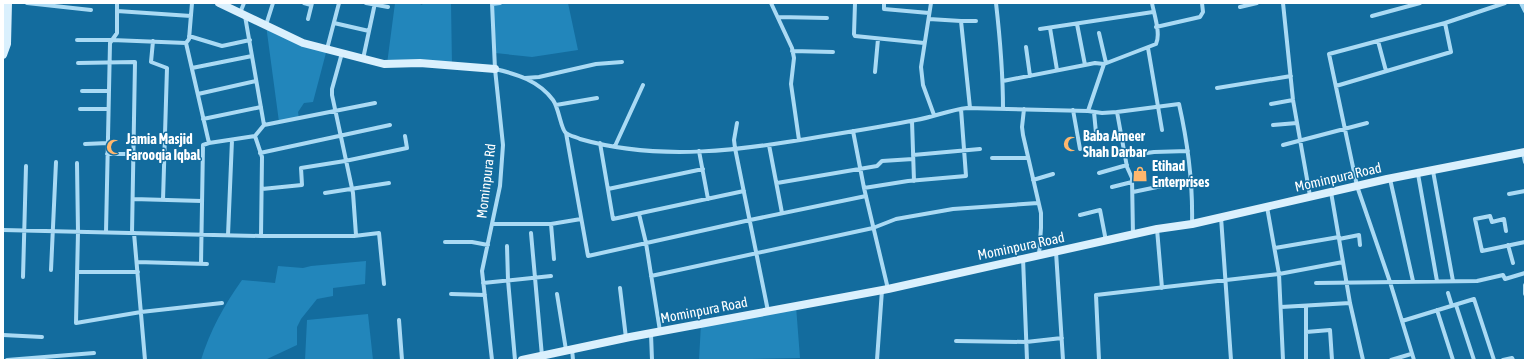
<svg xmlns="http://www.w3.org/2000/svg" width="1528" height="363" font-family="'Asap Condensed',sans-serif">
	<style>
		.green { fill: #2286bb }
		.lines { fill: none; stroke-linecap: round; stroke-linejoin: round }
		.street { stroke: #aadaf4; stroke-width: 4 }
		.secondary { stroke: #daf0fd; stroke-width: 8 }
		.labels { text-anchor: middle; stroke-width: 3; stroke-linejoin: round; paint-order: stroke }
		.poi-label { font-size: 14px; font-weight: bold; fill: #fff; stroke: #136c9e; text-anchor: start }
		.street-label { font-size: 14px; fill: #fff; stroke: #136c9e }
	</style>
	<rect width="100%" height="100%" fill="#136c9e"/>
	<!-- green -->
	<path class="green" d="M395,3h23l4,2 1,-2h28l1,63 -65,-2z
		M500,3h68l10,47 -46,7 -37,-4 -3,-49z
		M266,25l61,24 -14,53 -9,1 -6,9 1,6 -20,4z
		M366,261l-1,23 -32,4v8l-16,3 -16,20 -4,8v18l-32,15h-64c9,-29 23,-55 41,-80l33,3 3,-17 25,2 8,-2z
		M796,306l4,52 -101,2 2,-36z
		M368,314l5,46h-68l2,-40z"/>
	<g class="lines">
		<!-- street -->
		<path class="street" d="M27,3l64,7
			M304,3l7,2
			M366,3l22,4
			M492,3l3,66 8,76 -3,41 -18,85 10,89
			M771,3l21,45 2,10 -3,26 8,56
			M855,3l-1,31 1,2 69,7
			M884,3v6l45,4
			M931,3l-10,64 2,18 11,30
			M996,3c4,35 7,70 7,106
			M1283,3l10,97 17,96
			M1521,3l4,8
			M492,4l8,-1
			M1240,7l17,-4
			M117,11l74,5
			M240,13l4,-10
			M1372,16l48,-13
			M778,17l49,1
			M308,19l4,-16
			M929,19l32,2 9,87
			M961,21h15
			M334,23l35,8
			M1077,24l8,41
			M266,25l7,-22
			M1156,27l44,-10 3,-5 -1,-9
			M1050,28l7,42
			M1040,29l113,-17
			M1099,33l7,30
			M189,36l33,10 28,-6
			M77,40h35l74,3 23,100 -6,2 -2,119
			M153,41l-2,21 16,6 -4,132
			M1378,41l8,30
			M186,43l3,-4 3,-36
			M1026,47l4,29
			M1148,48l14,82
			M327,49l12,-46
			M792,51l41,1
			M342,53l-10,36v6l21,98 3,42
			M363,59l12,-56
			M78,63l57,-1 -3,171
			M192,68l60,-12
			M495,69c22,5 44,12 58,31 6,8 8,30 13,33 4,3 10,4 14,6 80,23 164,11 244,-3 31,-5 62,-10 92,-16 18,-3 33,-10 51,-12l121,3 16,-47 52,-20c5,-10 -2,-30 -4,-41
			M875,72l3,-33
			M525,78l14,-1 57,-13 26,-2
			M1003,81l82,-16 10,-2 9,1
			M1336,86l115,-34 -6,-29 60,-20
			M1217,88l74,-12
			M82,91h27
			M198,94l58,-13
			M1271,104l22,-4
			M556,105l41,-7
			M80,109h28
			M1024,109l-2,18 1,8 18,78v15l-2,27
			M1073,110l7,39
			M1088,111l14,2 15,-1 62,-8c9,40 14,79 13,120
			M1094,112l2,21
			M1117,112l10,55 5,11 1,57
			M203,119l58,-12
			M912,121l2,60
			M737,123l-3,17 1,8 33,163
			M264,125l111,-22
			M1273,125l24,-2
			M853,131l11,57 24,101
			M566,133l22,123 162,-36 116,-24
			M255,136l7,21 -1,79
			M209,143l46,-7 9,-11 -19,-109
			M600,143l13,76 131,-28
			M85,144l23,-1
			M769,145l13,68
			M1283,145l84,-22
			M615,146l28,-61
			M699,151l9,48
			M260,153l130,-28
			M1523,153l2,9
			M107,154h26
			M913,155l67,-6
			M1126,156l28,-4 34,-1
			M992,158h35
			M77,163l1,69 -2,91 65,-11 81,-9
			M1433,171l20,110
			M1099,173l28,-8
			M1418,174l19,107
			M1390,179l23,102
			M1033,180l20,-6
			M777,183l100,-17 5,-5 31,-2
			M1112,187l20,-5
			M864,188l44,-7 58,-5 -5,-67
			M262,189l40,-4 -1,-17 44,-7 62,-13 -2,-12
			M608,189l95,-20
			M1133,192l58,-12
			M1331,192l19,111 13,57
			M325,193l64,-10
			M1509,194l16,-3
			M133,199l69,2
			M1267,207l12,67 4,86
			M639,214l7,29 14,88
			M1080,215l20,-5 6,31
			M1221,217l10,143
			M492,224h59l30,-5
			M551,224l3,35
			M1157,229l5,59
			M3,230l258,6h93l25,-3 5,51
			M1506,231l-2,-12 -12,3 -2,-6 -15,3 7,32 43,-9
			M106,232l4,-189 7,-10v-30
			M134,233l11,127
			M531,233l11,123
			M228,235l4,-95
			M1339,239l20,-4 1,10
			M445,242h27l16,3
			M1508,245l5,18
			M507,246l1,34 7,80
			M1275,248l64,-11
			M1056,252l7,108
			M1023,258l4,102
			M137,262l70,2
			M51,270l5,-108
			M78,272h60
			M651,276l222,-48 23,-9 57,-10 85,-6
			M23,277l3,-111
			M483,283l68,-7
			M1316,283l161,-2 26,-6 2,4 20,-6
			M1525,285v9
			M620,288l6,50
			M1448,293l4,13
			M451,294l34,1
			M557,294l9,56
			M1456,305l18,55
			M1306,306v54
			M1281,307l69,-4
			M1437,310l16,50
			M399,320l3,40
			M1402,321l72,-22 20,61
			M1306,332l24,-2 2,30
			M651,334l1,26
			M3,335l39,2
			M956,341l70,1 36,-4
			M572,349l1,11
			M7,360l87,-7
			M877,360l5,-70
			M1099,360l-3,-65 183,-21 64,-12
			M1391,360l20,-6
			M1414,360l-24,-78 -33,-96 -28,-132 116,-31
			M1503,360l9,-2 1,2"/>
		<!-- secondary -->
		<path class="secondary" d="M219,3l84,40 81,21 36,-1 75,6
			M3,55l4,-11 1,-41
			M522,360l108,-23 258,-48 269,-60 35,-5 195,-45 138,-27"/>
	</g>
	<!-- icons -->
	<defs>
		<g id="mosque-bare" transform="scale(1.2)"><path d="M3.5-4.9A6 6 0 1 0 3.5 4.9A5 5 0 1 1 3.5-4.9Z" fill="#ffb76d" stroke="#136c9e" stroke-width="2.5" paint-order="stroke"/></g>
		<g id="shop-bare" transform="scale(1.2)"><path d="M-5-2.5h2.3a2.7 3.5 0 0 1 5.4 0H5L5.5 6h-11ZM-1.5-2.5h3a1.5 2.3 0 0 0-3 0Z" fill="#ffb76d" stroke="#136c9e" stroke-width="2.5" paint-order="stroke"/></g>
	</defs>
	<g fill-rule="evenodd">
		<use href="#mosque-bare" x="1071" y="144"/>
		<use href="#mosque-bare" x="114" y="147"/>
		<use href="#shop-bare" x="1140" y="174"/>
	</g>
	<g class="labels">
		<!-- poi labels -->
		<g class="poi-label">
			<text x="1083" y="141">Baba Ameer<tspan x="1083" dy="16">Shah Darbar</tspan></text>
			<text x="126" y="144">Jamia Masjid<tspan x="126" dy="16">Farooqia Iqbal</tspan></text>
			<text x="1152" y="171">Etihad<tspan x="1152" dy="16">Enterprises</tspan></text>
		</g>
		<!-- street labels -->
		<g class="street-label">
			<text transform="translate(1338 177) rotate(-13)" y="5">Mominpura Road</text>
			<text transform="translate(486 181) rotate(-83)" y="5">Mominpura Rd</text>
			<text transform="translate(1021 246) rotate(-12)" y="5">Mominpura Road</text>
			<text transform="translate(704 310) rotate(-11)" y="5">Mominpura Road</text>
		</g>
	</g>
	<!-- border -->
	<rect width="1528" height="363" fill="none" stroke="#ffffff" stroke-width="8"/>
</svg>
